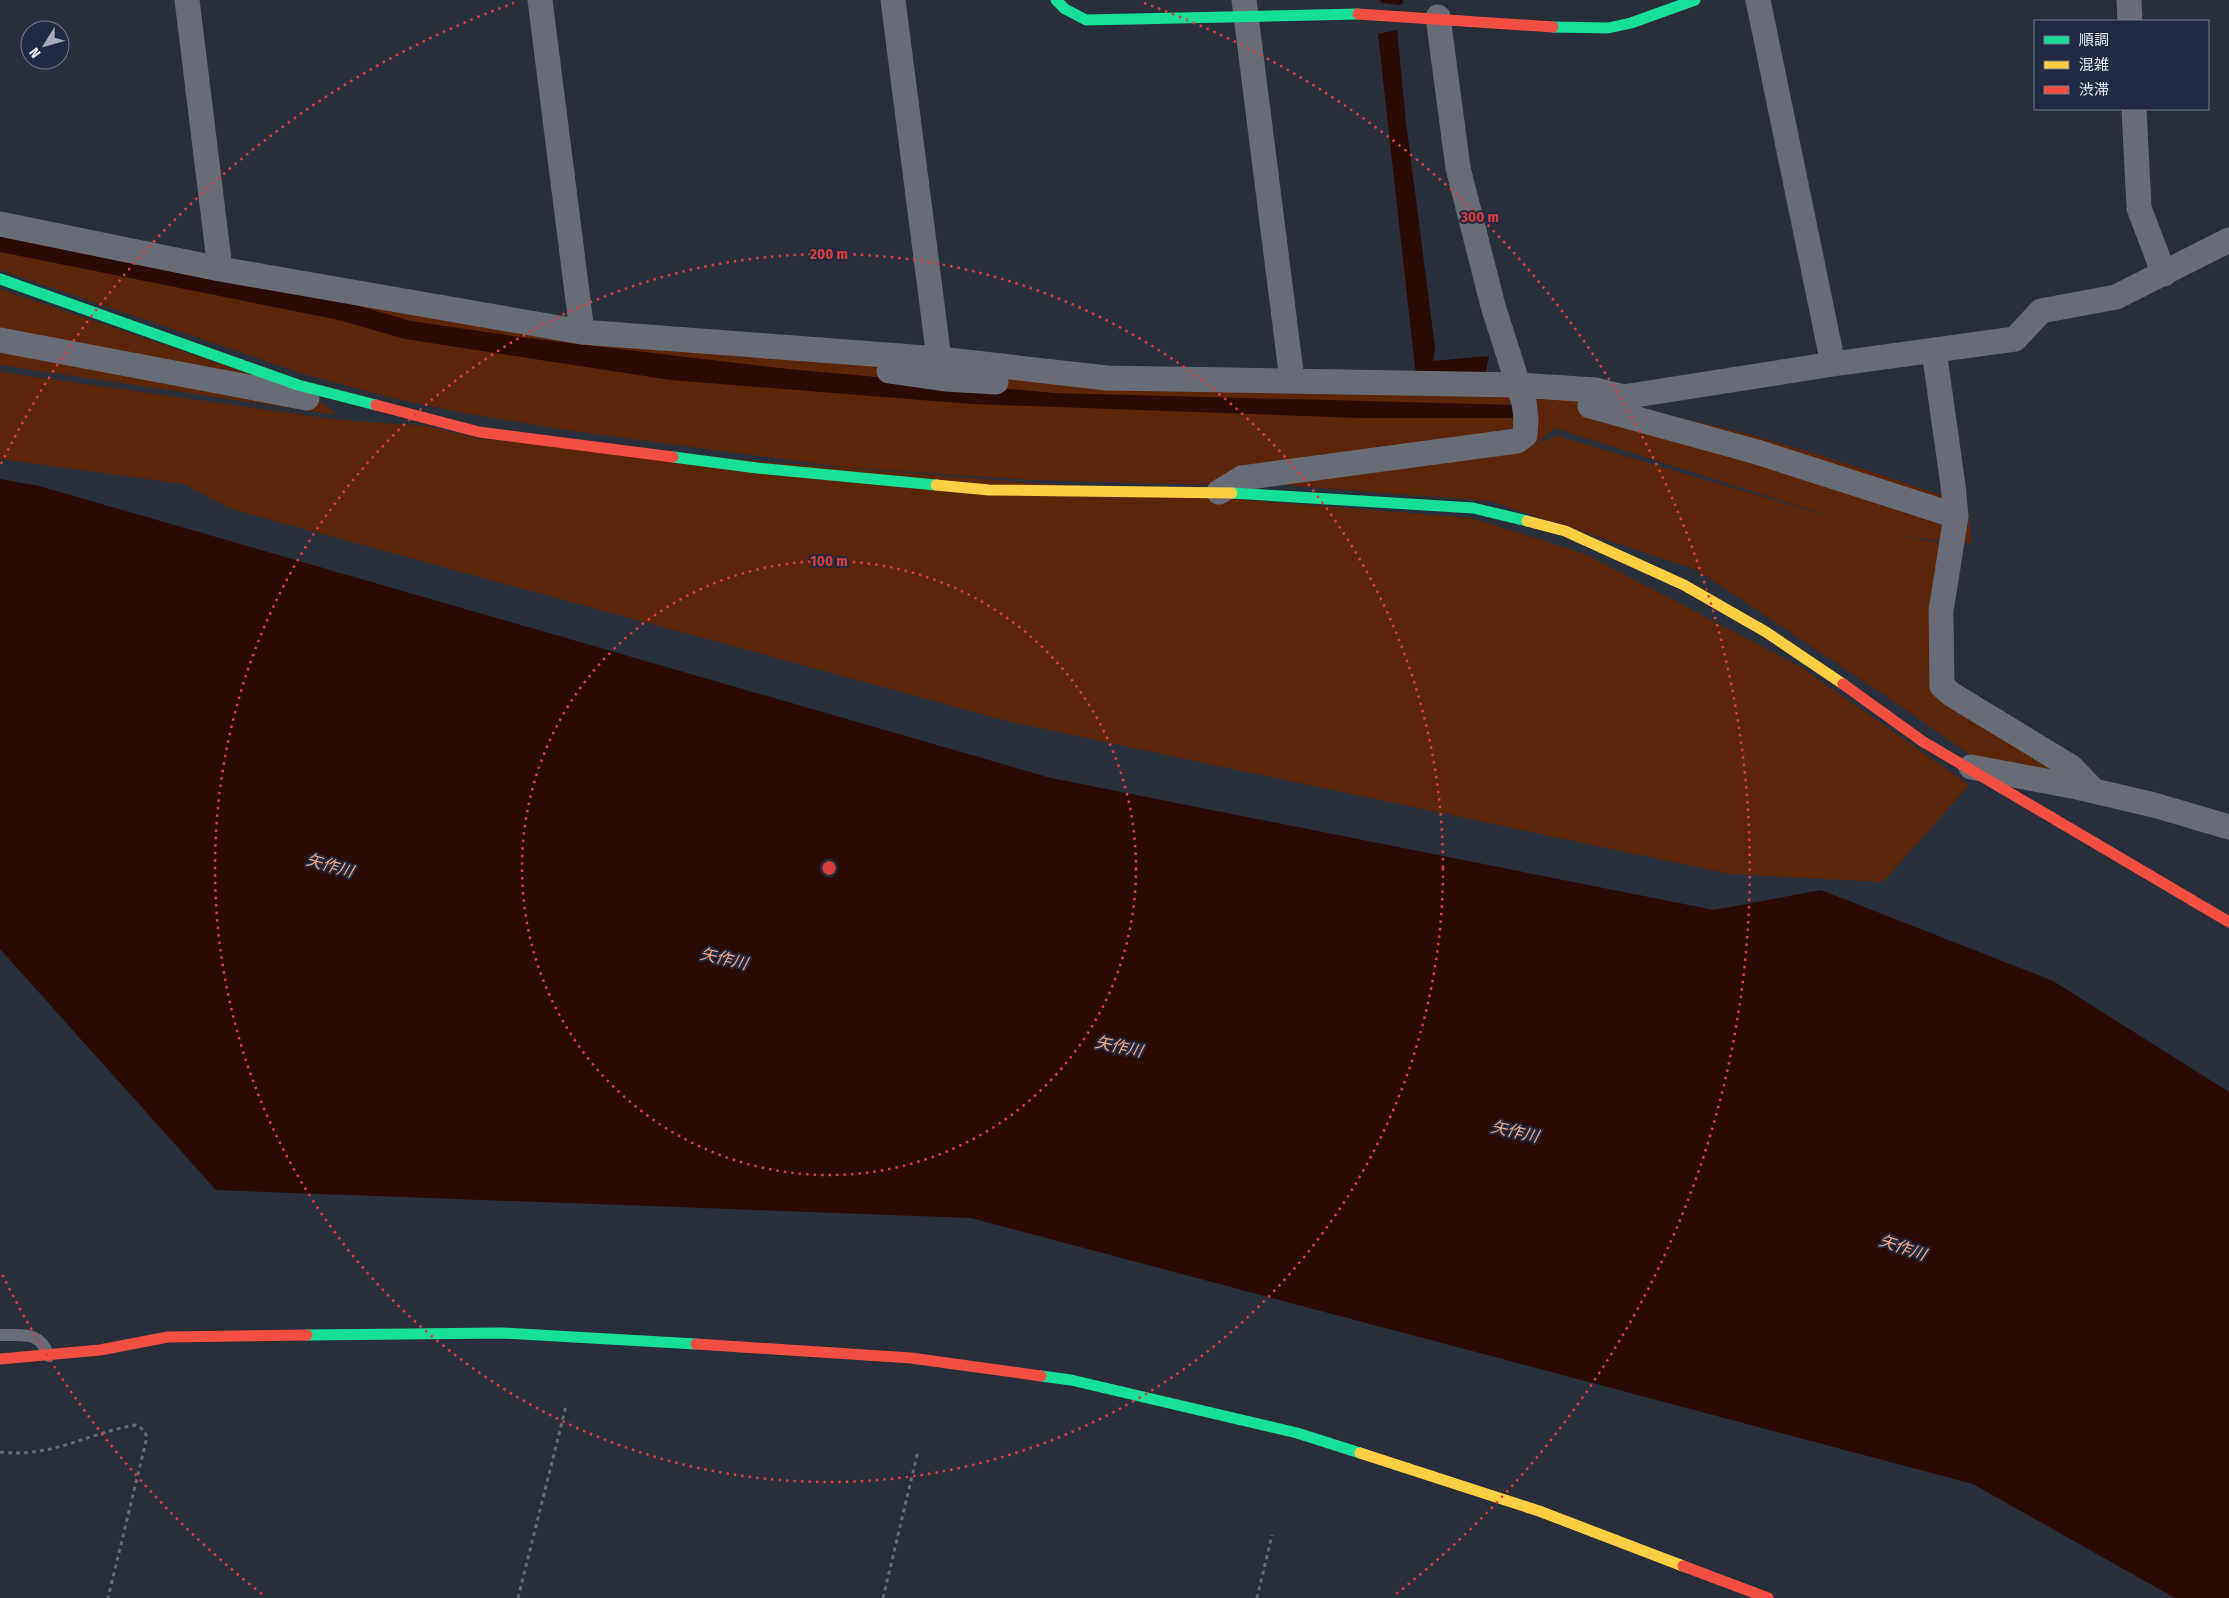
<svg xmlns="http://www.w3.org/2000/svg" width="2229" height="1598" font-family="'Fira Sans Condensed','Noto Sans JP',sans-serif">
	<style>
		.green { fill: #5a2508; fill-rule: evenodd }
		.water { fill: #2a0b05 }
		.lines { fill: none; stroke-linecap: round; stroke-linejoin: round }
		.stream { stroke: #2a0b05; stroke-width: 6 }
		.path { stroke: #646971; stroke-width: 3; stroke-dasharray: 4 4; stroke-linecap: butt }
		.lane { stroke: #686c76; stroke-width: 12 }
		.street { stroke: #686c76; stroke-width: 25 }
		.fast { stroke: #16e098; stroke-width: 11 }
		.slow { stroke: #ffcf43; stroke-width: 11 }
		.jam { stroke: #f24e42; stroke-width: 11 }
		.ring { fill: none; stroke: #d83c3d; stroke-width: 2.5; stroke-dasharray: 2.5 5 }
		.labels { text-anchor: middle; stroke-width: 4; stroke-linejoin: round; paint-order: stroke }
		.water-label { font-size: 16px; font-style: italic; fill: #fba984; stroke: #212a41 }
		.centre { fill: #d83c3d; stroke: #212a41; stroke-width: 2.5 }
		.ring-label { font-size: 15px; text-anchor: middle; font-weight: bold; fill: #d83c3d; stroke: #212a41; stroke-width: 4; stroke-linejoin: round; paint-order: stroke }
	</style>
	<rect width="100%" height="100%" fill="#282e3a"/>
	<!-- green -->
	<path class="green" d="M0,227l582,108 930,56 5,39 -307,55 -176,-5 -193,-13 -275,-37 -102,-17 -72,-15 -88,-24 -304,-104z
		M0,289l312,106 25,20 -337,-50z
		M0,372l339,48 88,6 54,13 991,79 113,36 216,113 168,118 -86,97 -153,-8 -719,-152 -780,-213 -47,-25 -184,-25z
		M1536,394c60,9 120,18 180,32 85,21 168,50 251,78l5,39 -74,-7 50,8 -16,134 133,101 -92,-22 -78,-55 -198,-132 -207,-69 -235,-18 260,-30 18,-7zM1555,428l299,96 -297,-88 -21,8z"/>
	<!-- water -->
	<path class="water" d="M1397,30l9,92 29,226 -2,13 56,-5 -4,20h-69l-38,-342z
		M0,236l331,62 80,23 116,17 261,31 266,24 462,12 -2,13h-153l-389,-14 -301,-24 -266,-41 -66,-19 -339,-68z
		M0,479l39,7 1012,292 663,132 107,-20 232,91 176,111v506h-54l-202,-114 -1002,-266 -755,-28 -216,-241z"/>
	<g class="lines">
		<!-- stream -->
		<path class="stream" d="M1383,0l17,2"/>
		<!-- path -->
		<path class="path" d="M0,1452c53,6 87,-19 136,-27l8,5 3,7 -39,161
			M518,1598l48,-192
			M883,1598l35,-147
			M1257,1598l15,-63"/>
		<!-- lane -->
		<path class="lane" d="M0,1335c24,1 39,-5 49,21"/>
		<!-- street -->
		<path class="street" d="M187,0l33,269
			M540,0l42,332
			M893,0l46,359
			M1244,0l48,380
			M1758,0l75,364
			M2129,0l1,21
			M2134,109l5,99 25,66
			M0,224l220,45 362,63 357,27 168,19 411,7 77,5 28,7 210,-33 182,-25 26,-28 75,-14 113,-57
			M0,340l307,58
			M1934,351l19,134 3,31 -15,95 1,75 9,8 120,73 23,24
			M889,371l56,8 51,3
			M1590,406l167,46 199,64
			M1219,492l23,-14 275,-37 8,-6 1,-17 -2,-15 -31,-97 -35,-138 -20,-151
			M1971,767l106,20 77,18 75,22"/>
		<!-- fast -->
		<path class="fast" d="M1056,0l9,9 21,11 272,-6
			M1553,27l55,1 23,-5 64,-23
			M0,279l298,106 78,20
			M673,457l84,11 179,17
			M1232,493l241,15 54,13
			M307,1335l195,-2 194,11
			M1041,1376l30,4 226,53 63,20"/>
		<!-- slow -->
		<path class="slow" d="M936,485l53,5 243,3
			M1527,521l38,10 119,54 82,47 77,52
			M1360,1453l179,58 144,55"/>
		<!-- jam -->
		<path class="jam" d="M1358,14l195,13
			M376,405l103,27 194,25
			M1843,684l79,57 307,181
			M696,1344l215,14 130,18
			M0,1359l100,-9 68,-13 139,-2
			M1683,1566l85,32"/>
	</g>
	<!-- distance rings -->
	<g class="ring">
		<circle cx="829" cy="868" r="307"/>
		<circle cx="829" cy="868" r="614"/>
		<path d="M262 1594A921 921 0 0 1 1 1272M1 464A921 921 0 0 1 514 3M1144 3A921 921 0 0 1 1396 1594"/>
	</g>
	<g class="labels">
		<!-- water labels -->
		<g class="water-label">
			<text transform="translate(330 865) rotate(16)" y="6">矢作川</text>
			<text transform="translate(724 958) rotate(13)" y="6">矢作川</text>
			<text transform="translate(1119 1046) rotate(12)" y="6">矢作川</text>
			<text transform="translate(1515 1131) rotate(13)" y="6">矢作川</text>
			<text transform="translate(1903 1247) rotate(19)" y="6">矢作川</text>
		</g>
	</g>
	<circle cx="829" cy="868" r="8" class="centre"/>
	<g class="ring-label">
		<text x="1480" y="222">300 m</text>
		<text x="829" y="259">200 m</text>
		<text x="829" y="566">100 m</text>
	</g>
	<!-- legend -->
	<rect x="2034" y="20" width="175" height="90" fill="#212a41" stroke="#70788c"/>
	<rect x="2044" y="36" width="25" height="8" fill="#16e098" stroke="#70788c"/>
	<text x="2079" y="45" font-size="15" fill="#e7eefd">順調</text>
	<rect x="2044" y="61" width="25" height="8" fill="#ffcf43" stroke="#70788c"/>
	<text x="2079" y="70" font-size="15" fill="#e7eefd">混雑</text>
	<rect x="2044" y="86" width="25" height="8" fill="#f24e42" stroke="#70788c"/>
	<text x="2079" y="95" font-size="15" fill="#e7eefd">渋滞</text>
	<!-- north arrow -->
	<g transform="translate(45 45) rotate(233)"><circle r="24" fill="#212a41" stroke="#70788c"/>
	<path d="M0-4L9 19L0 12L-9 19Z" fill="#a4abb9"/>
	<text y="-8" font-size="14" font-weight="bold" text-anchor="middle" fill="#e7eefd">N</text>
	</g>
</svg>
